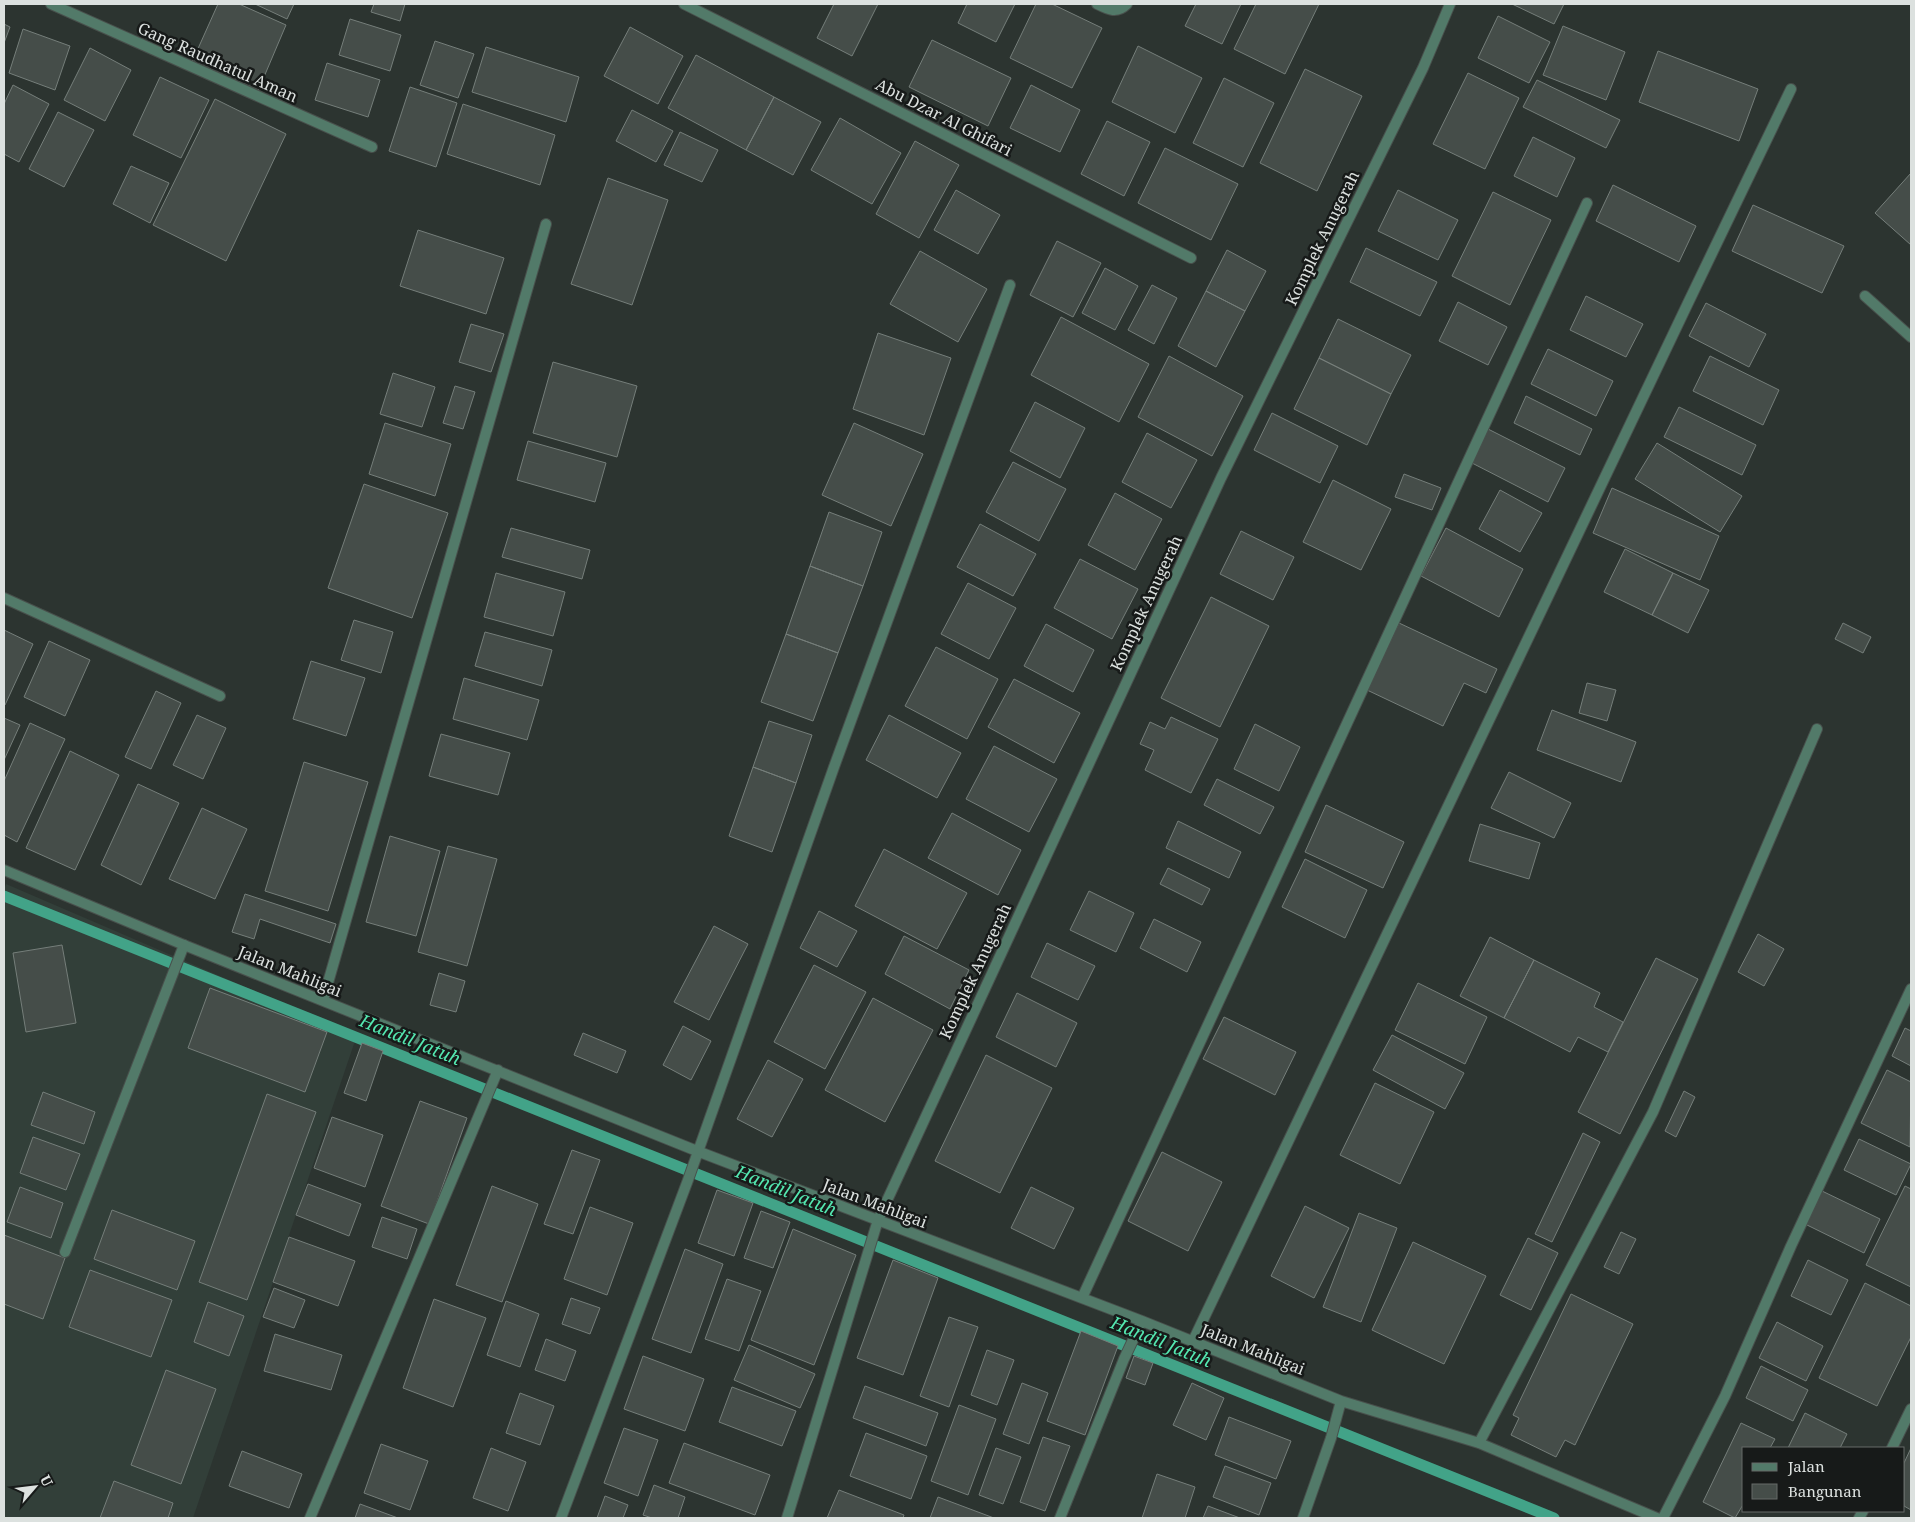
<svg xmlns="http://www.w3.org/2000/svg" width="1915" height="1522" font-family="'Noto Serif',serif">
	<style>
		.built { fill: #323f39 }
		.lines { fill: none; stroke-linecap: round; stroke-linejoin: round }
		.stream { stroke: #42a388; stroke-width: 11 }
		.building { fill: #454d49; stroke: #757e7a }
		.lane-casing { stroke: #48504c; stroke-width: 12 }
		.street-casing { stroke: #48504c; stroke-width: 12 }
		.lane { stroke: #527a69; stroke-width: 10 }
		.street { stroke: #527a69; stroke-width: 10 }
		.labels { text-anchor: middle; stroke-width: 5; stroke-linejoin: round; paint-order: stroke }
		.street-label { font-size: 16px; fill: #dce1df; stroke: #171a19 }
		.water-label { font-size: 18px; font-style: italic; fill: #54e7b0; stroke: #171a19 }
	</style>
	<rect width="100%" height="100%" fill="#2c3430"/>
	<!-- built -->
	<path class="built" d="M6,884l351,151 -164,483h-189v-629z"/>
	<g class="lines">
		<!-- stream -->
		<path class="stream" d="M4,896l1550,622"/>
	</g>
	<!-- building -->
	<path class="building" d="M218,4h21l47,21 -28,66 -66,-29z
		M255,4h39l-7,15z
		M374,4h31l-5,17 -29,-9z
		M834,4h44l-26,52 -35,-18z
		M967,4h48l-19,38 -38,-19z
		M1036,4h16l50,24 -30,60 -62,-30z
		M1196,4h45l-19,40 -37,-18z
		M1256,4h63l-34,70 -51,-25z
		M1512,4h52l-10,20z
		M1498,16l52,26 -21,41 -51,-25z
		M350,19l51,16 -11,36 -51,-16z
		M4,24l6,3 -6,16z
		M1563,26l62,26 -19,48 -63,-25z
		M630,27l53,29 -25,48 -54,-28z
		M23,29l47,17 -15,44 -46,-17z
		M932,40l79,38 -23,48 -79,-39z
		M435,41l39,13 -16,44 -38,-13z
		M1138,46l64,32 -27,55 -63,-31z
		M486,47l93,30 -13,45 -94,-30z
		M90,48l41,22 -26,51 -41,-21z
		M1658,51l100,38 -19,52 -100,-39z
		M696,55l78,42 -28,53 -78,-42z
		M327,63l53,17 -12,37 -53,-17z
		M1305,69l57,27 -45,95 -57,-28z
		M1468,73l51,25 -34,71 -52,-25z
		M160,77l49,23 -28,58 -48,-23z
		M1224,78l50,25 -31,64 -50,-24z
		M1537,80l83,40 -14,28 -83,-41z
		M13,85l36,19 -30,58 -15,-8v-50z
		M1031,85l49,25 -20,42 -50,-24z
		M410,87l47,16 -21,64 -47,-16z
		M774,97l47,25 -28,53 -47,-25z
		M215,99l71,35 -60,127 -73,-36z
		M463,104l92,31 -15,50 -93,-31z
		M632,110l41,21 -17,31 -40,-21z
		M58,112l36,18 -30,57 -35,-18z
		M840,118l61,35 -29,51 -61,-34z
		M1107,121l43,21 -26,54 -43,-22z
		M680,132l38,18 -16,32 -38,-17z
		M1533,137l42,21 -18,39 -43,-21z
		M915,141l44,24 -40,73 -43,-24z
		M1165,148l73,36 -27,56 -73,-37z
		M131,166l38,17 -19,40 -37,-19z
		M1911,173v72l-36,-32z
		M608,178l60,22 -36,105 -61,-21z
		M1613,185l83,41 -17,36 -83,-41z
		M956,190l44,25 -22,39 -44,-24z
		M1398,190l60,30 -20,40 -60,-29z
		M1493,192l58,28 -41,85 -58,-29z
		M1753,205l91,41 -22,47 -90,-42z
		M418,230l86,28 -18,56 -86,-28z
		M1057,241l44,22 -28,54 -43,-22z
		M1366,248l71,34 -17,34 -70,-34z
		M1227,250l39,21 -21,40 -39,-20z
		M920,251l67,38 -29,53 -68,-38z
		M1105,268l33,18 -23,44 -33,-17z
		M1152,285l25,13 -23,46 -26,-14z
		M1206,291l39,20 -29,56 -38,-21z
		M1586,296l57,28 -17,33 -56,-27z
		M1458,302l49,25 -19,38 -49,-24z
		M1706,303l60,31 -17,33 -60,-31z
		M1061,317l88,47 -30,58 -88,-47z
		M1338,319l73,36 -20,39 -72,-36z
		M471,324l33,10 -13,38 -32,-10z
		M878,333l73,25 -27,77 -71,-26z
		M1548,349l65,32 -17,35 -65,-32z
		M1169,356l74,40 -31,60 -74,-39z
		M1710,356l69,34 -16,35 -70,-34z
		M1319,358l72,36 -24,51 -73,-36z
		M553,362l84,24 -20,71 -84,-24z
		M393,373l42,14 -13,40 -42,-13z
		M455,386l20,6 -12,37 -20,-6z
		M1526,396l66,33 -12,26 -66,-32z
		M1035,402l50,26 -25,50 -50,-27z
		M1679,407l77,38 -14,30 -78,-38z
		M1272,413l66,33 -18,37 -66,-33z
		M385,423l66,21 -16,52 -66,-22z
		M854,423l69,31 -32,72 -69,-31z
		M1488,429l77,39 -17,34 -76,-39z
		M1147,433l50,27 -26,48 -49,-26z
		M528,441l78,22 -11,39 -78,-22z
		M1657,443l85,53 -22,36 -85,-53z
		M1013,462l53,27 -27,52 -53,-29z
		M1404,474l37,14 -9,22 -37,-13z
		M1333,480l58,29 -30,61 -58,-28z
		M364,484l84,29 -36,105 -84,-30z
		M1612,488l107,48 -19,44 -107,-47z
		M1500,490l42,23 -22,39 -41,-23z
		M1115,493l47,26 -27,51 -47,-25z
		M829,512l53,20 -19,54 -53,-20z
		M980,524l56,30 -23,42 -56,-29z
		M511,528l79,22 -8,29 -80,-22z
		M1446,528l77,41 -24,48 -78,-41z
		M1241,531l53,26 -21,43 -53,-26z
		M1625,549l48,24 -21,42 -48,-23z
		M1080,559l58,30 -26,50 -58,-31z
		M810,566l53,20 -25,67 -52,-19z
		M496,573l69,19 -12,44 -69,-19z
		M1673,573l36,17 -21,43 -36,-18z
		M968,583l48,25 -27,51 -48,-25z
		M1211,597l58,29 -49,101 -59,-29z
		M354,620l39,12 -12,41 -40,-13z
		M1399,623l98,46 -11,24 -22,-10 -21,43 -76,-36z
		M1843,623l28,14 -8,16 -28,-14z
		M1046,624l48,26 -21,42 -49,-26z
		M4,630l29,14 -28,61 -1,-1z
		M485,632l67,18 -10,36 -67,-20z
		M786,634l52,19 -25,68 -52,-19z
		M49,641l41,19 -25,56 -41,-19z
		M936,647l62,32 -31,60 -62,-33z
		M311,661l54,17 -19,58 -53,-17z
		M464,678l75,22 -12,40 -74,-21z
		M1014,679l66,34 -26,50 -66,-36z
		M1587,683l29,7 -9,31 -28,-8z
		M156,691l25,12 -30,66 -26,-12z
		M1552,710l84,32 -15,40 -84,-32z
		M197,715l29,13 -23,51 -30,-14z
		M889,715l72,38 -24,45 -71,-38z
		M1171,717l47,22 -27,54 -46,-23 9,-20 -14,-6 10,-22 15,7z
		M4,718l16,7 -16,35z
		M769,721l43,14 -16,48 -43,-16z
		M30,723l35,16 -48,103 -13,-7v-54z
		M1255,724l45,23 -21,44 -45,-22z
		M441,734l69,19 -12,42 -69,-19z
		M994,746l63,33 -28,53 -63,-33z
		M70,751l49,24 -44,95 -49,-22z
		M304,762l64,20 -40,129 -63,-20z
		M753,767l43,16 -24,69 -43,-16z
		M1509,772l62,31 -17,35 -63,-30z
		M1217,779l57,28 -14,27 -56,-29z
		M138,784l41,19 -38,82 -40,-20z
		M1326,805l78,37 -21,46 -78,-36z
		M202,808l45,21 -32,70 -46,-20z
		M952,813l69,37 -23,45 -70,-37z
		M1178,821l63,31 -12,26 -63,-30z
		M1480,824l60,19 -11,36 -60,-18z
		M390,836l50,15 -24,85 -50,-14z
		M448,846l49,13 -30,107 -49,-14z
		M884,849l83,44 -30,56 -82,-43z
		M1305,859l62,31 -22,48 -63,-31z
		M1168,868l42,21 -8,16 -42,-21z
		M1089,891l45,22 -18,39 -46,-22z
		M245,894l91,30 -6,19 -70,-24 -6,20 -22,-7z
		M819,911l38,20 -20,36 -37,-19z
		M1154,919l47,23 -14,30 -47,-24z
		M714,926l34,18 -39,76 -35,-18z
		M1758,934l26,15 -20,37 -26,-14z
		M904,936l65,34 -19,39 -65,-35z
		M1490,937l44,23 -30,58 -44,-22z
		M1047,943l48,23 -17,34 -47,-23z
		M62,945l14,78 -50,9 -13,-79z
		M1656,958l42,21 -78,155 -42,-22z
		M1534,960l66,33 -6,14 29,15 -15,30 -30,-15 -8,15 -66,-34z
		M814,965l52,27 -41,77 -51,-27z
		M439,973l26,8 -9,31 -26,-7z
		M1418,983l69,34 -22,47 -70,-34z
		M210,988l117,44 -22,60 -117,-44z
		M1017,993l60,30 -21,44 -60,-30z
		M873,998l60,32 -48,92 -60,-32z
		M1224,1017l72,35 -21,43 -72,-36z
		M683,1026l28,15 -20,39 -28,-15z
		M1905,1028l6,3v35l-19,-10z
		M583,1033l43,18 -9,22 -43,-18z
		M1392,1035l72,38 -19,36 -72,-39z
		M362,1043l21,8 -17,50 -22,-8z
		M986,1055l66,33 -52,105 -65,-32z
		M768,1060l35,19 -31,58 -35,-18z
		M1887,1070l24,12 -1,65 -49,-24z
		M1375,1083l59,29 -34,72 -60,-29z
		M1684,1091l11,6 -19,40 -11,-6z
		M43,1092l52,20 -11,32 -53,-19z
		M267,1094l49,18 -69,188 -48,-18z
		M420,1101l47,17 -38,106 -48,-18z
		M332,1117l51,18 -18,52 -51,-19z
		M1583,1133l17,9 -48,100 -17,-8z
		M33,1137l47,17 -14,36 -46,-17z
		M1859,1139l52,25 -15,31 -52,-25z
		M572,1150l28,10 -27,74 -29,-10z
		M1162,1152l60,30 -34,69 -60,-30z
		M308,1184l53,20 -12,32 -53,-21z
		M492,1186l46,18 -36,98 -46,-17z
		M1905,1186l6,3v98l-45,-22z
		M20,1187l43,16 -12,35 -44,-16z
		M1031,1187l43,21 -20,41 -43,-21z
		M717,1190l36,13 -19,53 -36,-13z
		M1822,1191l58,28 -16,34 -59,-29z
		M1305,1206l44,22 -35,70 -43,-22z
		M590,1207l43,16 -26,72 -43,-16z
		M112,1210l83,31 -18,49 -83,-31z
		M761,1211l29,11 -17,46 -29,-10z
		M1359,1213l38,15 -36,94 -38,-15z
		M382,1217l35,12 -10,30 -35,-12z
		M793,1229l63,26 -42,110 -63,-25z
		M1621,1232l15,7 -17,35 -15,-7z
		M4,1235l61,23 -22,61 -39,-15z
		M289,1237l66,24 -17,45 -65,-24z
		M1528,1238l30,15 -27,57 -31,-15z
		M1413,1242l73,34 -42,88 -72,-34z
		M685,1249l38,15 -32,89 -39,-14z
		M893,1260l45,18 -35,97 -46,-17z
		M1808,1260l40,20 -17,35 -40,-19z
		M90,1270l82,30 -21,57 -82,-30z
		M727,1279l34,12 -22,60 -34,-12z
		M1865,1283l46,23v31l-34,69 -58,-28z
		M274,1288l31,12 -11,28 -31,-11z
		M1571,1294l62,30 -58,121 -10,-5 -9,17 -45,-22 8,-17 -6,-3z
		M571,1298l29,10 -10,26 -28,-10z
		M434,1299l52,19 -33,89 -50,-19z
		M506,1301l33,13 -19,53 -33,-12z
		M208,1302l36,14 -15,40 -35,-14z
		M949,1317l29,10 -29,80 -29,-11z
		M1777,1322l46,24 -17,35 -47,-23z
		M1081,1331l37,15 -33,89 -38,-14z
		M275,1334l67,21 -11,35 -67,-19z
		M546,1339l30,12 -11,30 -30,-11z
		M749,1345l66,29 -15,34 -66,-28z
		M987,1350l27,10 -17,45 -26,-10z
		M643,1356l61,23 -19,52 -61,-22z
		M1134,1356l19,7 -8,22 -19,-7z
		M1761,1366l47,24 -15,31 -47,-23z
		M166,1370l50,19 -35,95 -50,-19z
		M1022,1383l26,10 -19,51 -26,-10z
		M1192,1383l32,15 -18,42 -33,-15z
		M865,1386l73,27 -12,33 -73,-28z
		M732,1387l64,24 -14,35 -63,-24z
		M520,1393l34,13 -14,39 -34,-12z
		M959,1405l37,14 -28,76 -37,-14z
		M1805,1413l42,21 -7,14h-52z
		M1229,1417l62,24 -15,38 -61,-24z
		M1741,1423l34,16 -5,9h-26v55l-9,15 -32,-16z
		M624,1428l34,12 -20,56 -34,-13z
		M866,1433l61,23 -16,43 -61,-23z
		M1043,1437l27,9 -25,65 -25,-9z
		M684,1443l86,32 -15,40 -86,-32z
		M381,1444l47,17 -18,49 -46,-17z
		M491,1448l35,14 -18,49 -35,-13z
		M996,1448l25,9 -18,47 -24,-9z
		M1911,1448v62l-7,-4v-43z
		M242,1451l60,23 -13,34 -60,-22z
		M1225,1466l46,17 -12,32 -46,-18z
		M1157,1474l38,13 -10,31h-43z
		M114,1481l59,22 -5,15h-68z
		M654,1485l31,12 -7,21h-26l-9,-3z
		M839,1490l65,25 -1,3h-76z
		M605,1496l23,9 -5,13h-26z
		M938,1497l56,21h-64z
		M360,1504l38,14h-43z
		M1208,1506l32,12h-37z"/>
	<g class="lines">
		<!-- lane casing -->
		<g class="lane-casing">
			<path id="lane" d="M65,1252l119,-307"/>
		</g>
		<!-- street casing -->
		<g class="street-casing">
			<path id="street" d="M51,4l321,143
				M684,4l507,254
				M1097,4c12,6 20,10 30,0
				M1865,296l46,41
				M4,598l216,98
				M4,870l180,75 513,206 445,170 199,80 138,42 178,75
				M323,1000l223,-776
				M1082,1298l505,-1095
				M1193,1341l495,-1038 103,-214
				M1479,1443l174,-331 164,-383
				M1892,1448l19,-39
				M310,1518l188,-448
				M561,1518l127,-338 146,-413 176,-482
				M787,1518l91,-298 343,-742 202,-410 27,-64
				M1060,1518l64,-159 18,-38
				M1303,1518l28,-80 10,-37
				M1663,1518l62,-122 66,-150 120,-257
				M1859,1518l4,-7"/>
		</g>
		<!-- lane -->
		<use href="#lane" class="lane"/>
		<!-- street -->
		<use href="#street" class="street"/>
	</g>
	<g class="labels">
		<!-- street labels -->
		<g class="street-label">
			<text transform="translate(218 62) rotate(24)" y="6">Gang Raudhatul Aman</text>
			<text transform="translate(944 117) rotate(27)" y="6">Abu Dzar Al Ghifari</text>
			<text transform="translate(1322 238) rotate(-64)" y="6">Komplek Anugerah</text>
			<text transform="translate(1146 603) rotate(-65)" y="6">Komplek Anugerah</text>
			<text transform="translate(290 971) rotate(22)" y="6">Jalan Mahligai</text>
			<text transform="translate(975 971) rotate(-65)" y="6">Komplek Anugerah</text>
			<text transform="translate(875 1203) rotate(21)" y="6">Jalan Mahligai</text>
			<text transform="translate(1253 1349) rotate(22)" y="6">Jalan Mahligai</text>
		</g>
		<!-- water labels -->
		<g class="water-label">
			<text transform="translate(410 1040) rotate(22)" y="6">Handil Jatuh</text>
			<text transform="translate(786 1191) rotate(22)" y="6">Handil Jatuh</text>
			<text transform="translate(1161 1342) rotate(22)" y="6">Handil Jatuh</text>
		</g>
	</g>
	<!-- border -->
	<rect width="1915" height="1522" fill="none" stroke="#dce1df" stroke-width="10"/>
	<!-- legend -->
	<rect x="1742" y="1447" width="162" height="65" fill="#171a19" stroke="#666a68"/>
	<rect x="1752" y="1463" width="25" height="8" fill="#527a69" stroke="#666a68"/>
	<text x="1788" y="1472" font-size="15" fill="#dce1df">Jalan</text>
	<rect x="1752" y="1484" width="25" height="15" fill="#454d49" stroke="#666a68"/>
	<text x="1788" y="1497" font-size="15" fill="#dce1df">Bangunan</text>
	<!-- north arrow -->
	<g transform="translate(35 1487) rotate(62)" stroke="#171a19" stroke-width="4" paint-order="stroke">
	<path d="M0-4L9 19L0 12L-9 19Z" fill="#dce1df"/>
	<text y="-8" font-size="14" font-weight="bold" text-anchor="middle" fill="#dce1df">U</text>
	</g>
</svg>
